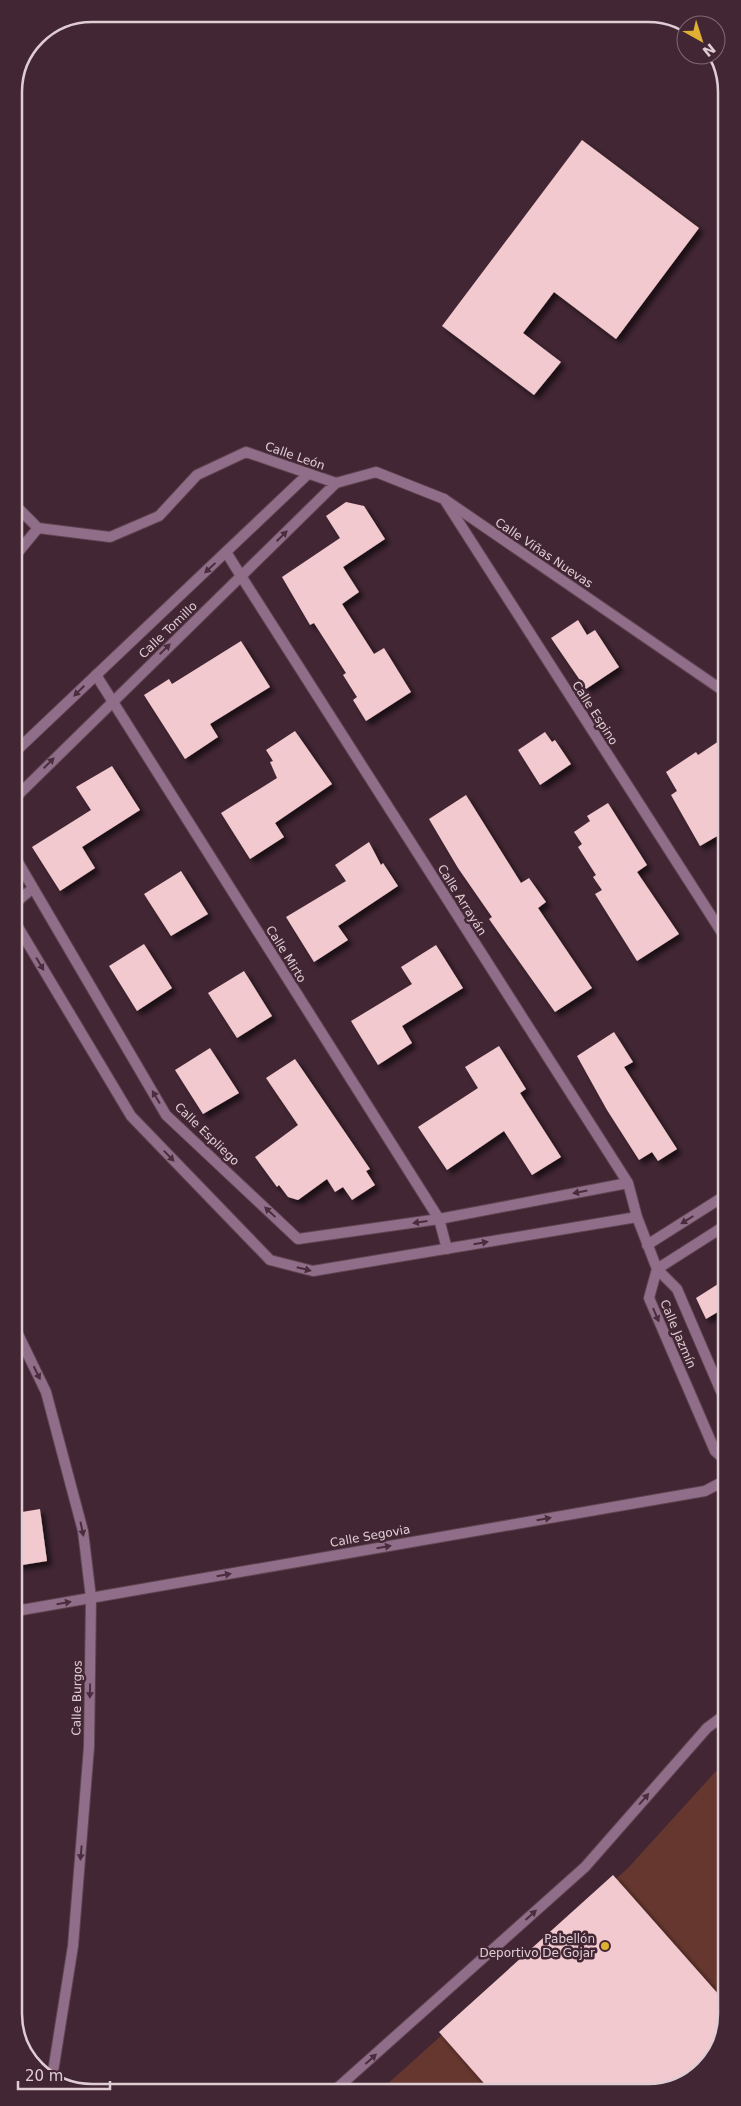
<svg xmlns="http://www.w3.org/2000/svg" width="741" height="2106" font-family="'DejaVu Sans',sans-serif">
	<style>
		.green { fill: #66372f }
		.building { fill: #f2c9ce; filter: url(#shadow) }
		.lines { fill: none; stroke-linecap: round; stroke-linejoin: round }
		.minor-casing { stroke: #5e4450; stroke-width: 12 }
		.tertiary-casing { stroke: #5e4450; stroke-width: 12 }
		.minor { stroke: #906d89; stroke-width: 10 }
		.tertiary { stroke: #906d89; stroke-width: 10 }
		.oneway { fill: #4a2d3c }
		.poi-dot { fill: #dfb034; stroke: #422633; stroke-width: 2 }
		.labels { text-anchor: middle; stroke-width: 5; stroke-linejoin: round; paint-order: stroke }
		.street-label { font-size: 12px; fill: #e0cdd4; stroke: #422633 }
		.poi-label { font-size: 12px; fill: #e0cdd4; stroke: #422633; text-anchor: end }
		.rim { fill: none; stroke: #e0cdd4; stroke-width: 2.5 }
	</style>
	<defs>
		<filter id="shadow"><feDropShadow dx="4.5" dy="4.5" stdDeviation="2.5" flood-color="#0009"/></filter>
	</defs>
	<rect width="100%" height="100%" fill="#422633"/>
	<!-- green -->
	<path class="green" d="M727,1759v255l-16,47 -42,29 -281,1 -4,-4 244,-219z"/>
	<!-- building -->
	<path class="building" d="M582,140l117,88 -83,111 -62,-47 -31,41 38,29 -27,33 -92,-69z
		M346,502l18,4 21,33 -42,28 16,25 -17,12 32,50 10,-6 27,44 -45,29 -13,-21 4,-3 -14,-22 3,-2 -32,-50 -4,2 -28,-48 58,-39 -14,-22z
		M578,620l9,15 8,-5 24,37 -33,22 -35,-51z
		M241,641l29,46 -60,37 8,13 -33,22 -41,-64 25,-16 3,5z
		M295,731l37,53 -57,39 9,14 -34,22 -29,-46 56,-35 -7,-16 3,-1 -7,-11z
		M545,732l7,10 3,-2 16,24 -31,21 -22,-35z
		M725,737l1,94 -26,15 -29,-51 6,-4 -11,-19 30,-20 2,3z
		M112,766l28,44 -58,37 13,21 -35,23 -28,-44 59,-37 -15,-23z
		M466,795l55,88 8,-5 17,24 -8,6 54,80 -37,24 -66,-93 3,-2 -34,-49 -29,-49z
		M608,803l39,62 -10,7 42,62 -42,27 -42,-67 7,-4 -9,-13 3,-2 -18,-28 4,-3 -8,-12 16,-11 -3,-5z
		M369,842l12,23 2,-2 15,23 -60,40 10,14 -34,22 -28,-45 60,-36 -11,-16z
		M181,871l27,43 -37,22 -27,-42z
		M144,944l28,44 -35,23 -28,-45z
		M436,945l27,43 -61,38 10,17 -34,22 -27,-44 61,-37 -11,-17z
		M244,971l28,45 -35,22 -29,-45z
		M614,1032l19,30 -9,5 53,82 -19,12 -6,-9 -13,8 -32,-50 -30,-54z
		M499,1046l27,43 -6,4 41,64 -29,18 -28,-44 -57,39 -29,-43 60,-39 -13,-21z
		M210,1048l29,45 -36,21 -28,-44z
		M295,1059l75,110 -4,2 9,14 -23,15 -9,-13 -8,5 -8,-13 -29,21 -10,-3 -9,-12 -2,2 -22,-30 43,-32 -32,-47z
		M726,1279v28l-20,12 -10,-21z
		M40,1509l7,52 -31,5v-53z
		M613,1875l114,129v10l-16,47 -42,29h-179l-51,-58z"/>
	<g class="lines">
		<!-- minor casing -->
		<g class="minor-casing">
			<path id="minor" d="M444,499l282,440
				M226,552l15,24
				M96,675l343,544 8,30
				M15,903l17,-14
				M16,1330l30,62 37,139 8,67 -2,149 -16,199 -21,132
				M16,1611l689,-120 21,-11"/>
		</g>
		<!-- tertiary casing -->
		<g class="tertiary-casing">
			<path id="tertiary" d="M14,504l24,24 72,9 49,-21 38,-41 49,-23 90,31
				M15,556l23,-28
				M241,576l387,607 9,34 20,52 20,20 49,114
				M15,752l293,-278
				M15,798l321,-315 40,-11 68,27 281,193
				M15,857l151,258 132,124 141,-20 189,-36
				M15,922l116,194 139,144 43,11 324,-54
				M647,1245l79,-50
				M657,1269l-8,29 66,153 11,10
				M657,1269l69,-44
				M334,2091l251,-224 122,-139 20,-15"/>
		</g>
		<!-- minor -->
		<use href="#minor" class="minor"/>
		<!-- tertiary -->
		<use href="#tertiary" class="tertiary"/>
	</g>
	<!-- one-way arrows -->
	<defs><path id="oneway-solid" d="M-6-.8H1V-3.2L6.5 0L1 3.2V.8H-6Z" transform="scale(1.25)"/></defs>
	<g class="oneway">
		<use href="#oneway-solid" transform="translate(282 536) rotate(-44)"/>
		<use href="#oneway-solid" transform="translate(210 568) rotate(137)"/>
		<use href="#oneway-solid" transform="translate(165 649) rotate(-44)"/>
		<use href="#oneway-solid" transform="translate(79 691) rotate(136)"/>
		<use href="#oneway-solid" transform="translate(49 763) rotate(-45)"/>
		<use href="#oneway-solid" transform="translate(40 964) rotate(59)"/>
		<use href="#oneway-solid" transform="translate(156 1097) rotate(-121)"/>
		<use href="#oneway-solid" transform="translate(169 1156) rotate(46)"/>
		<use href="#oneway-solid" transform="translate(580 1192) rotate(169)"/>
		<use href="#oneway-solid" transform="translate(270 1212) rotate(-137)"/>
		<use href="#oneway-solid" transform="translate(687 1220) rotate(148)"/>
		<use href="#oneway-solid" transform="translate(420 1222) rotate(172)"/>
		<use href="#oneway-solid" transform="translate(481 1243) rotate(-10)"/>
		<use href="#oneway-solid" transform="translate(304 1269) rotate(14)"/>
		<use href="#oneway-solid" transform="translate(656 1315) rotate(67)"/>
		<use href="#oneway-solid" transform="translate(37 1373) rotate(64)"/>
		<use href="#oneway-solid" transform="translate(544 1519) rotate(-10)"/>
		<use href="#oneway-solid" transform="translate(82 1529) rotate(78)"/>
		<use href="#oneway-solid" transform="translate(384 1547) rotate(-10)"/>
		<use href="#oneway-solid" transform="translate(224 1575) rotate(-10)"/>
		<use href="#oneway-solid" transform="translate(64 1603) rotate(-10)"/>
		<use href="#oneway-solid" transform="translate(90 1691) rotate(91)"/>
		<use href="#oneway-solid" transform="translate(644 1799) rotate(-49)"/>
		<use href="#oneway-solid" transform="translate(81 1853) rotate(95)"/>
		<use href="#oneway-solid" transform="translate(531 1915) rotate(-42)"/>
		<use href="#oneway-solid" transform="translate(371 2059) rotate(-42)"/>
	</g>
	<!-- markers -->
	<circle class="poi-dot" cx="605" cy="1946" r="5"/>
	<g class="labels">
		<!-- street labels -->
		<g class="street-label">
			<text transform="translate(295 456) rotate(19)" y="4">Calle León</text>
			<text transform="translate(544 553) rotate(34)" y="4">Calle Viñas Nuevas</text>
			<text transform="translate(168 630) rotate(-44)" y="4">Calle Tomillo</text>
			<text transform="translate(595 713) rotate(57)" y="4">Calle Espino</text>
			<text transform="translate(462 900) rotate(58)" y="4">Calle Arrayán</text>
			<text transform="translate(286 954) rotate(58)" y="4">Calle Mirto</text>
			<text transform="translate(207 1134) rotate(44)" y="4">Calle Espliego</text>
			<text transform="translate(678 1334) rotate(67)" y="4">Calle Jazmín</text>
			<text transform="translate(370 1536) rotate(-10)" y="4">Calle Segovia</text>
			<text transform="translate(77 1698) rotate(-89)" y="4">Calle Burgos</text>
		</g>
		<!-- poi labels -->
		<g class="poi-label">
			<text x="595" y="1943">Pabellón<tspan x="595" dy="14">Deportivo De Gojar</tspan></text>
		</g>
	</g>
	<!-- crop -->
	<path d="M0 0H741V2106H0ZM92 22H648A70 70 0 0 1 718 92V2014A70 70 0 0 1 648 2084H92A70 70 0 0 1 22 2014V92A70 70 0 0 1 92 22Z" fill="#422633" fill-rule="evenodd"/>
	<path class="rim" d="M92 22H648A70 70 0 0 1 718 92V2014A70 70 0 0 1 648 2084H92A70 70 0 0 1 22 2014V92A70 70 0 0 1 92 22Z"/>
	<!-- north arrow -->
	<g transform="translate(701 40) rotate(141)"><circle r="24" fill="#422633" stroke="#816973"/>
	<path d="M0-4L9 19L0 12L-9 19Z" fill="#dfb034"/>
	<text y="-8" font-size="14" font-weight="bold" text-anchor="middle" fill="#e0cdd4">N</text>
	</g>
	<!-- scale -->
	<path d="M18 2081v8h92v-8" fill="none" stroke="#e0cdd4" stroke-width="2.5"/>
	<text x="25" y="2081" font-size="15" fill="#e0cdd4" stroke="#422633" stroke-width="4" paint-order="stroke">20 m</text>
</svg>
